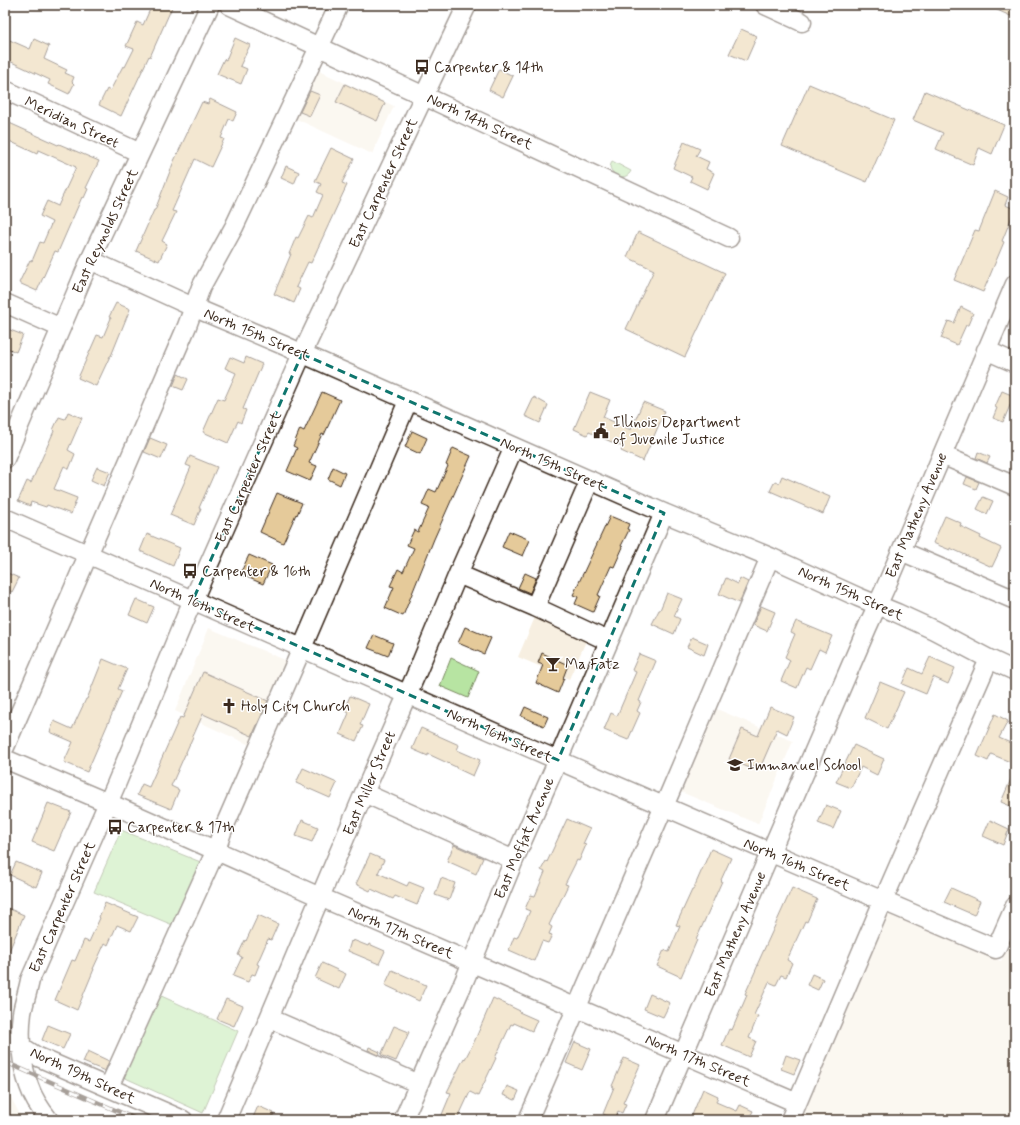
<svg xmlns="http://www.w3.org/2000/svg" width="1020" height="1125" font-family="Mynerve,sans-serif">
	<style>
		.built { fill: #f7efe1 }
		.green { fill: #b7e4a2; stroke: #798760 }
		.building { fill: #e5ca9a; stroke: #3b2a1e }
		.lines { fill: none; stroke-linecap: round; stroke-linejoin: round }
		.minor-casing { stroke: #3b2a1e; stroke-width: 21 }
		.minor { stroke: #fff; stroke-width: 18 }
		.rail-casing { stroke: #3b2a1e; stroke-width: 4.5 }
		.rail { stroke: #fff; stroke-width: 3; stroke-dasharray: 9; stroke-linecap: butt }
		.marked { fill: none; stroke: #0f766e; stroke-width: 3; stroke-dasharray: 8 5; stroke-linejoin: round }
		.labels { text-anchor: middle; stroke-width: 3; stroke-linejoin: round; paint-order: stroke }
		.poi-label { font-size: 15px; fill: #3b2a1e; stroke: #fff; text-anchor: start }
		.street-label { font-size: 15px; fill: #3b2a1e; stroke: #fff }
	</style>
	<rect width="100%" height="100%" fill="#fff"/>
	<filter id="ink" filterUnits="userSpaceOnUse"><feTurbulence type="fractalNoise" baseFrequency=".025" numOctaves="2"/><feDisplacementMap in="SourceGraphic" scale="8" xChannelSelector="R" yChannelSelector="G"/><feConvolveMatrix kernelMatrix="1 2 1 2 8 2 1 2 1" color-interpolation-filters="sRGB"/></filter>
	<g filter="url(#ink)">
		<!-- built -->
		<path class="built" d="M313,68l81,38 -22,48 -82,-38z
			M536,615l51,24 -18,40 -51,-22z
			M209,628l83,35 -38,84 -79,-36z
			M712,707l81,34 -35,83 -82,-34z
			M886,913l115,48 14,-31v190h-219z
			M5,1089l2,1 16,30h-18z"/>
		<!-- green -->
		<path class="green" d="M612,161l19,10c-5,10 -18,6 -21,-4z
			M451,658l28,13 -11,27 -28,-12z
			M121,830l82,33 -28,63 -81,-34z
			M157,994l81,37 -35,82 -82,-37z"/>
		<!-- building -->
		<path class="building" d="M152,5h21l-23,52 -1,-1 -28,60 -22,-11 8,-16 3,2 13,-25 2,1 9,-18 -8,-3 11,-24 6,3z
			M986,5h29v13z
			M741,29l16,7 -11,25 -17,-7z
			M5,38l25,11 4,-10 15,7 -5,13 23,11 -2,3 9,4 -2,5 2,2 -5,10 -21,-10 2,-4 -45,-21z
			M235,38l15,7 -10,21 7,3 -6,15 -24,-10 7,-15 2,1z
			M499,69l14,7 -10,21 -14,-7z
			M345,84l40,19 -8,18 -41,-19z
			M809,84l85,36 -27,62 -85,-36z
			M310,91l10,4 -10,21 -10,-4z
			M925,91l79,34 -12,29 -13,-6 -6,17 -37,-16 7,-16 -30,-13z
			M210,99l27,13 -4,9 -4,-2 -8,19 3,1 -13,28 -16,-8 -23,52 4,1 -14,29 5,3 -8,17 -23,-10 18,-41h1l19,-49 28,-59 6,2z
			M5,121l53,24 1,-1 40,17 -13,27 2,1 -4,9 -2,-1 -24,55 -3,-1 -18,40 -18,-8 11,-23 2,1 8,-19 3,1 9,-21 -12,-6 7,-15 11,5 18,-39 -38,-17 -1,4 -32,-15z
			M684,142l16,7 -4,7 13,6 -3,7 8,4 -7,16 -17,-8 2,-4 -19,-9z
			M331,148l23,11 -12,24 5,2 -8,17 -28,61 -3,-1 -12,25 4,2 -6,14 -20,-9 17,-40h-2l7,-17 2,1 11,-22 4,2 10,-23 -6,-3 4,-8 -6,-3z
			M286,166l13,6 -5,12 -13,-6z
			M995,191l13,6 -3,8 10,4 -13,32 2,1 -21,50 -29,-12 21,-50 4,1z
			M638,232l87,41 -40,84 -59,-28 28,-59 -27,-13z
			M116,303l14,6 -19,47h-1l-14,30 -18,-8 19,-43 6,2 8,-19 -2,-1z
			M961,307l12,6 -5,12h-2l-9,20 -16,-7 7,-17 6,2z
			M5,328l18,7 -7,17 -11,-5z
			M230,357l14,6 2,-6 16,7 -19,45 3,1 -5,13 -3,-2 -10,22 -25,-11 15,-34 6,2 12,-27 -11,-5z
			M178,374l10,5 -5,11 -10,-4z
			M1002,391l12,5 -11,26 -10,-4 4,-10 -2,-1z
			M322,392l18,8 -16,35 -2,-1 -13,29 8,3 -7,15 -23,-10 10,-23 -4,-2 7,-17 4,2z
			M590,392l20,8 -7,17 28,13 12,-28 22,9 -22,50 -22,-10 2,-4 -34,-15 -2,3 -13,-6z
			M534,397l14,8 -8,18 -15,-7z
			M68,412l14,6 -14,32 7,4 -6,15 -5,-3 -10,23 23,9 -6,16 -24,-9 -1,2 -15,-5 -1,4 -12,-5 9,-20 4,2 23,-52 -1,-1 6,-13 6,2z
			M412,431l15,7 -7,16 -15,-7z
			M150,438l17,7 -6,14 -17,-7z
			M453,448l18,8 -37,83 -31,77 -18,-8 9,-21 -4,-1 8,-17 5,3 11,-24 -7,-3 7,-15 4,2 11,-24 -7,-3 7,-16 7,3 12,-26 -2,-1z
			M978,452l12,5 -3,6 -11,-5z
			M190,456l27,11 -18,41h2l-7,17 -24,-10 21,-48 -5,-2z
			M97,467l13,5 -6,14 -13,-6z
			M333,467l12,6 -5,12 -12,-6z
			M782,476l48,21 -7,17 -53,-23 5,-10 4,2z
			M967,477l12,5 -3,7 -12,-5z
			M277,493l25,10 -5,12 -1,-1 -13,29 -23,-11z
			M983,497l10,4 -6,13 -10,-5z
			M610,516l19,8 -2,5 2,1 -8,16 2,1 -9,20 -3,-1 -13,29 2,1 -7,16 -18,-8 3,-7 -5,-2z
			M945,516l16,7 -1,3 21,10 -1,2 21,10 -9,19 -42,-19v2l-17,-7z
			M509,531l21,9 -7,16 -21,-9z
			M147,534l33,14 -7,18 -33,-15z
			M249,555l23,10 -9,19 -23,-10z
			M5,572l14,6 -7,14 -7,-4z
			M525,573l11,5 -6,15 -12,-5z
			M726,578l12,6 2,-6 8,4 -9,21 -20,-9z
			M667,593l15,6 -8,17 6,3 -6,15 -22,-10 7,-14h1z
			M136,599l18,8 -7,16 -18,-8z
			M761,606l14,6 -8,19 -14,-6z
			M796,621l36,15 -7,16 -6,-3 -9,20 -4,-2 -9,21 -16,-7 9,-21 -5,-3 10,-23 -4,-2z
			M465,627l26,11 -7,16 -26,-11z
			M374,635l19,8 -5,13 -20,-8z
			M692,637l16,7 -4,11 -17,-8z
			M542,653l26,12 -5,13h1l-6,15 -22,-10 7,-18 -5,-2z
			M639,654l17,7 -17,40 2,1 -4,9 3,2 -12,27 -24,-10 7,-17 6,3 19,-44 -4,-2z
			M930,657l25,11 -7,16 -15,-7 -7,17 -24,-10 7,-16 13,6z
			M103,659l24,10 -9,20 4,2 -35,81 -23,-10 9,-20 -23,-10 4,-11 18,8 14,-30h1z
			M203,672l65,29 -16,35 -49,-22 -32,72 8,4 -8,19 -34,-14 5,-11 7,3 31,-70 3,1z
			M880,682l24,10 -17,37 -22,-11z
			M350,696l19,8 -9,21 3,1 -7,15 -16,-7 9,-21 -5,-3z
			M525,707l23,10 -4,9 -23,-10z
			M770,707l24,10 -7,17 -10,-5 -17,39 -6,-2 -2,3 -23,-10 13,-30 16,7z
			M995,714l13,7 -9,17 16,7v19l-24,-10 -3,7 -11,-5z
			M421,728l38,17 -2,5 23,10 -7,16 -17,-8v-1l-28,-13v2l-16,-7z
			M854,745l30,14 -7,16 -16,-8 -10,21 -15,-6z
			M303,768l34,15 -7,15 -34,-15z
			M1015,770v38l-14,-6z
			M48,803l23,9 -17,39 -22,-9z
			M826,805l15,6 -8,18 -15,-6z
			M567,819l23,10 -7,15 3,1 -7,16 -2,-1 -12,24 3,1 -19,40 3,2 -3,7 3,1 -4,8 -6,-2 -8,20 -25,-11 5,-13 3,1 13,-27 -5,-2 6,-14 4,1 10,-24 -4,-2 5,-9 1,1z
			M302,820l16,7 -6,15 -16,-6z
			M990,820l19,9 -6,16 -20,-9z
			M454,845l29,13 -7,16 -29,-13z
			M711,849l20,9 -10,22 1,1 -26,59h1l-16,37 -24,-11 7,-16 5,2 11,-26 -4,-1 16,-35h1z
			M370,854l14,6 -6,13 29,13 2,-4 15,6 -7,17 -22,-9 -2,3 -22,-10 -1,2 -14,-7z
			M16,862l26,11 -6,14 -26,-12z
			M441,878l14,5 -6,17 -14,-5z
			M792,888l25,11 -10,23 -2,-1 -18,39 5,3 -6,14 -5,-2 -5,10 -7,-3 -15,33 4,1 -9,22 7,3 -7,16 -27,-12 7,-16 3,1 15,-35 -2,-1 13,-29h-1z
			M951,888l29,13 -6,14 -30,-13z
			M105,903l33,14 -7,14 -14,-6 -9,20 -3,-2 -12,26h1l-17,41 -22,-10 17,-40 3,1 9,-21 5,2 11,-24 -1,-1z
			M5,907l19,8 -19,46z
			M258,915l20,9 -7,16 -3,-1 -11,25 2,1 -4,10 -3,-1 -4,8 -15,-6 9,-19 -4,-2 7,-15 1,1z
			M353,940l15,6 1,-2 16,7 -6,13 -31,-13 3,-10 1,1z
			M322,963l24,11 -7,15 -24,-11z
			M392,970l34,15 -7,16 -34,-16z
			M812,974l11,5 -5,11 -11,-5z
			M650,994l20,9 -7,14 -19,-8z
			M493,998l27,13 -1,1 18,8 -5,11 -18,-8 -1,2 -2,-1 -16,34h1l-18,38 -8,-4 -13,28h-8l-8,-3 10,-24 -4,-1 17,-34 1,1 10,-19z
			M226,999l17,7 -9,20 -17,-7z
			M48,1025l22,9 -7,15 -21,-9z
			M394,1026l15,6 -13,29 -15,-6z
			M575,1042l16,7 -9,21 -16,-7z
			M369,1047l11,5 -1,3 -11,-5z
			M88,1051l21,10 -4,10 -22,-9z
			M786,1055l14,5 -6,14 -13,-5z
			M624,1058l16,7 -17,38 3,1 -4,9 -4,-2 -3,8 -12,-5 11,-27 -2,-1z
			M507,1086l12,5 -4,9 -12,-5z
			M703,1089l15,7 -2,6 21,9 3,-6 13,6 -3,6 7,3h-67z
			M258,1106l16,7 -3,7h-19z"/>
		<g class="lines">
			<!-- minor casing -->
			<g class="minor-casing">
				<path id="minor" d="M229,5l500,233
					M765,5l37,17
					M5,90l135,63
					M90,260l103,47 90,38 381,168 106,44 88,40 39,16 37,17 55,29 26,12
					M5,303l56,25
					M986,350l29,13
					M942,455l73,31
					M5,459l85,-199 120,-255
					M5,518c330,144 660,291 991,431l19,-43
					M901,551l114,49
					M458,574l77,33 73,34
					M535,607l55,-127
					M5,747l182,-421 14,-39 33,-60 105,-222
					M5,759l122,52 193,86 477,206
					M364,793l150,67
					M269,1018l150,66
					M5,1039l16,7 15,10 147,64
					M109,1087l107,-237 6,-18 80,-184 106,-247
					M49,1120c-8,-10 -16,-22 -20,-34 -8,-22 -10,-51 -7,-73 2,-11 6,-22 8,-33l85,-193 71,-171 116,-262 165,-349
					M226,1120l138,-327 54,-123 40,-96 56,-127
					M403,1120l62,-141 49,-119 44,-100 106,-247
					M528,1120l143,-330 99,-233
					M655,1120l212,-492 20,-44 128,-300
					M790,1120l93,-219 106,-242"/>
			</g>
			<!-- minor -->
			<use href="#minor" class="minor"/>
			<!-- rail casing -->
			<g class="rail-casing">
				<path id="rail" d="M5,1062l133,58"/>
			</g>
			<!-- rail -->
			<use href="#rail" class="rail"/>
		</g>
	</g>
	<!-- marked area -->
	<path d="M0 0H1020V1125H0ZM302,354l362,159 -106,247 -365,-160z" fill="#fff" fill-opacity=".55" fill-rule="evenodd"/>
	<path class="marked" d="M302,354l362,159 -106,247 -365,-160z"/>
	<!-- icons -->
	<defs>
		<g id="bus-bare" transform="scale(1.2)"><path d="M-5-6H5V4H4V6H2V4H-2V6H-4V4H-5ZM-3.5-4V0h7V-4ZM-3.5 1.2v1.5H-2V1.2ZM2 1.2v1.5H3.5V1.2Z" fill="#3b2a1e" stroke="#fff" stroke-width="2.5" paint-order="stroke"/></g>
		<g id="civic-bare" transform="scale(1.2)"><path d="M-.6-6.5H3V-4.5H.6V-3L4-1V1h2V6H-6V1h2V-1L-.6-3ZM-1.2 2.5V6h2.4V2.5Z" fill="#3b2a1e" stroke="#fff" stroke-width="2.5" paint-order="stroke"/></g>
		<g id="bar-bare" transform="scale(1.2)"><path d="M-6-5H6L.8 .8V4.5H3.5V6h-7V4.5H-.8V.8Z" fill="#3b2a1e" stroke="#fff" stroke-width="2.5" paint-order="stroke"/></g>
		<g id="church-bare" transform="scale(1.2)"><path d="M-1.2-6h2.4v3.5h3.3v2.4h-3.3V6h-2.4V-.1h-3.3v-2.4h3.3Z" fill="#3b2a1e" stroke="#fff" stroke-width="2.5" paint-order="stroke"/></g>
		<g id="school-bare" transform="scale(1.2)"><path d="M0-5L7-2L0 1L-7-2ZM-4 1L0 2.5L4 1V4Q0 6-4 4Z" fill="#3b2a1e" stroke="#fff" stroke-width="2.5" paint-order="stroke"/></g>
	</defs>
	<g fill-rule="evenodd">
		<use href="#bus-bare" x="422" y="67"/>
		<use href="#civic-bare" x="601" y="431"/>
		<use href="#bus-bare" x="190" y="571"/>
		<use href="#bar-bare" x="553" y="664"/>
		<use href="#church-bare" x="229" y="706"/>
		<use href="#school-bare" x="735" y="765"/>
		<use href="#bus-bare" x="115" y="827"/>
	</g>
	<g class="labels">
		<!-- poi labels -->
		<g class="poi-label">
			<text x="434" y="72">Carpenter &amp; 14th</text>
			<text x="613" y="427">Illinois Department<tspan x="613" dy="17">of Juvenile Justice</tspan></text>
			<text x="202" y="576">Carpenter &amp; 16th</text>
			<text x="565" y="669">Ma Fatz</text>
			<text x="241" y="711">Holy City Church</text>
			<text x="747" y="770">Immanuel School</text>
			<text x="127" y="832">Carpenter &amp; 17th</text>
		</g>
		<!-- street labels -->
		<g class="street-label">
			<text transform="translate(480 121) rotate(25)" y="5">North 14th Street</text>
			<text transform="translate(72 122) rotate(25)" y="5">Meridian Street</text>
			<text transform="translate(383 183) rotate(-65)" y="5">East Carpenter Street</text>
			<text transform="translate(105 231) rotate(-65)" y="5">East Reynolds Street</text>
			<text transform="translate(257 334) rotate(23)" y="5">North 15th Street</text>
			<text transform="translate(553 464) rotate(24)" y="5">North 15th Street</text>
			<text transform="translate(248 477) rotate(-66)" y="5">East Carpenter Street</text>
			<text transform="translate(916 515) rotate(-67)" y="5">East Matheny Avenue</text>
			<text transform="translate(851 593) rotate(24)" y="5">North 15th Street</text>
			<text transform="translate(203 605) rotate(24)" y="5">North 16th Street</text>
			<text transform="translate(500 735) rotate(24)" y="5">North 16th Street</text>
			<text transform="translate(369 783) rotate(-67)" y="5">East Miller Street</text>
			<text transform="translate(524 838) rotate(-67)" y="5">East Moffat Avenue</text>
			<text transform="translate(797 864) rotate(23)" y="5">North 16th Street</text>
			<text transform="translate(62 907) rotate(-66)" y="5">East Carpenter Street</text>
			<text transform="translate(401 932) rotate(23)" y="5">North 17th Street</text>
			<text transform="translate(735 934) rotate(-67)" y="5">East Matheny Avenue</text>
			<text transform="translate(698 1060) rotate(23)" y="5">North 17th Street</text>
			<text transform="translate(83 1075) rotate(25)" y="5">North 19th Street</text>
		</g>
	</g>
	<!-- margin -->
	<rect width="1020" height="1125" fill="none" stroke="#fff" stroke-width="20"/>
	<rect x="10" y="10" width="1000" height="1105" fill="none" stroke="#3b2a1e" stroke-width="1.5" filter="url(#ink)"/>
</svg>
